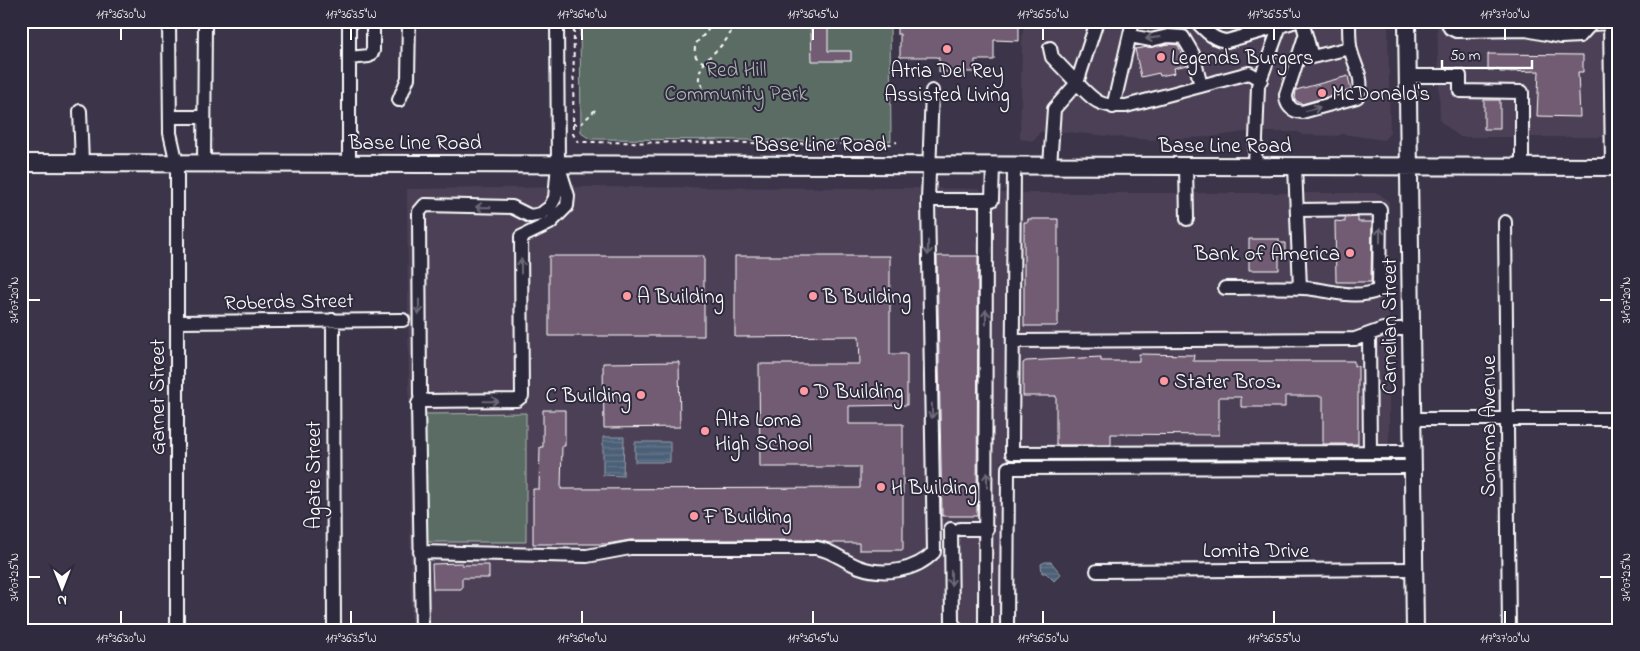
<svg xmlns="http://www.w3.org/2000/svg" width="1640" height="651" font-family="'Indie Flower',sans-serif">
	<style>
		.built { fill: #4c4055 }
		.green { fill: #5a6c64; stroke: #acb6b2 }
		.water { fill: url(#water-rules); stroke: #94a0ad }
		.building { fill: #715c73; stroke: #fff }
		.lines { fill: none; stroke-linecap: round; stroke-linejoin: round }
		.minor-casing { stroke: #fff; stroke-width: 16 }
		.major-casing { stroke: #fff; stroke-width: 20 }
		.path { stroke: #fff; stroke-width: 2; stroke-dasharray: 4 4; stroke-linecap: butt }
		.minor { stroke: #2f2a3d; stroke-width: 12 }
		.major { stroke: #2f2a3d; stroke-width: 16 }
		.oneway { stroke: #6d6a77 }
		.ticks { fill: none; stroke: #fff; stroke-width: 2 }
		.poi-dot { fill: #ff9aa2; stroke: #2f2a3d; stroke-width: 2 }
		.labels { text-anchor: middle; stroke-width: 4; stroke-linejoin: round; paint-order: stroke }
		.poi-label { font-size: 21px; fill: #fff; stroke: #2f2a3d; text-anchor: start }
		.park-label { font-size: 21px; fill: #acb6b2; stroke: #2f2a3d }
		.street-label { font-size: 21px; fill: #fff; stroke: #2f2a3d }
		.neatline { fill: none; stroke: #fff; stroke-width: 2 }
		.ticks-label { font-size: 12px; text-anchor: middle; fill: #fff }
	</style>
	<defs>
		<pattern id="water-rules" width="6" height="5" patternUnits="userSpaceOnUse" patternTransform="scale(1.25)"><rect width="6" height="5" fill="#4c6077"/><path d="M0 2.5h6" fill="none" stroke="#67788b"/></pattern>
	</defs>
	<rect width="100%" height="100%" fill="#3c3448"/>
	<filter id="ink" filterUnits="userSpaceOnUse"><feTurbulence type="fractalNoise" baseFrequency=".02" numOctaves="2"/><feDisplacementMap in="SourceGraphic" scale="10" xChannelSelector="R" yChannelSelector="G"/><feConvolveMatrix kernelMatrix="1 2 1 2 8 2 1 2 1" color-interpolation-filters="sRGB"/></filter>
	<g filter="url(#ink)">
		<!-- built -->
		<path class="built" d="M1024,21h364l2,112 -6,7 -42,-6 -5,2 -35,-1 -4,-3h-52l-36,5 -60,3 -85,-8h-25l-6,9 -14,-2 2,-99z
			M1437,21h182v116h-159l-20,-16z
			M587,187l323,1 69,1 6,4h393l11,8v261l-389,-1 -1,169h-588l-4,-441z"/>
		<!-- green -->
		<path class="green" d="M580,21h310l1,120 -301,-2 -9,-6z
			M526,413v129h-103v-128z"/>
		<!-- water -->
		<path class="water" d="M603,437h21l-1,39 -20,-1z
			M635,442h35v20h-35z
			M1045,562h6l10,12 -7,7 -8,-8h-4l-1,-9z"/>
		<!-- building -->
		<path class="building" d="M897,21h122v20l-25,-1v20h-19v12h-36v-14l-3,-1h-36v-23h-3z
			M811,28h17v23h23v10h-39z
			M1169,44l9,1 9,20 -13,3 1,5 -15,3 -1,-3 -18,4 -6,-28z
			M1488,54l95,1v17h-5l2,45 -43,-1 2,-45 -39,1v-2h-12z
			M1348,76l3,14 -49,14 -7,-4 1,-10z
			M1484,100h16v29h-16z
			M1358,217v5h14l-1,60h-35l-1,-61 10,1v-4z
			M1028,219h30v105l-2,2h-32v-104h4z
			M1249,239h30v4h6v12h-6v15h-30z
			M549,256h155v80h-155z
			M735,256h155v98h17v51l-58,1v18h54v126h-44v-7h-29l-13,-3h-187l-23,4h-74v-55h6l1,-42h3v-37h22v36h-3l-1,43 299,-1v-21h-100l-1,-103h101l-1,-28 -124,1z
			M937,256h41l-1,260h-35z
			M1139,354l55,1 -1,6h161v5h4v78h-35v-48h-38v11h-44v-10h-22v38l-108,-1v11h-55v-49h-33v-33l3,-2 75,-4v4h38z
			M679,362l1,65 -76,1 -1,-65z
			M462,563v2h27v13h-27v11h-29l-1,-25z"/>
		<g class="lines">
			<!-- minor casing -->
			<g class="minor-casing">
				<path id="minor" d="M169,21l1,112 7,31v466
					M557,21l1,143 -3,34 -5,9 -9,7 -11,2 -18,-9 -87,-2 -6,7 1,183 3,6 94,-1 5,-4 -1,-159 29,-14 17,-17 1,-10 -10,-32
					M1097,21l-20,62c18,19 23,24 49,23l123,-33 12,7
					M1196,21c10,10 17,19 31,20l53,-15
					M1302,21l10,36 38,-9
					M1447,21l3,7 6,3 70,-1 35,7 19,-1 11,-12 19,-1
					M1610,21l2,146
					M1130,36l21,4 17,-4 15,1 10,17 8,32
					M1305,36l-19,59c0,10 5,16 16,17l55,-15c10,-17 -5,-34 -7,-51 -1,-8 -1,-17 -1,-25
					M349,58l20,-2 4,-5v-30
					M1408,76h52v15l62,1v76
					M932,91l-4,109h64l1,-35
					M399,100l9,-22 1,-57
					M1113,107l20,-86
					M80,111l2,52
					M170,117h34
					M204,163l1,-142
					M349,164v-143
					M1014,165l-2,288 358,-1
					M1050,165l4,-56 23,-26 -25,-26 -2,-9
					M1186,166l1,53
					M1255,166l3,-80 22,-60 16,-5
					M1295,166l5,122
					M1505,222l4,408
					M1225,288c26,0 52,-1 78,0 26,1 51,13 76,2l1,-81 -82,1
					M333,320l1,310
					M177,322l226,-2
					M1369,335l1,117h42
					M1013,341l342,-2 28,-10h27
					M421,398l-3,6 4,226
					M1411,419h208
					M951,529l1,94 6,7
					M960,529h27
					M420,552l167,4 43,-8h187c17,3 26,13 42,19 25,9 57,4 75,-15l-6,-352
					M1097,571l318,-2
					M985,630l1,-430
					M1007,630l1,-162 404,-1"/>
			</g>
			<!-- major casing -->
			<g class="major-casing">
				<path id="major" d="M1407,21l8,609
					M21,163l1598,4"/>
			</g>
			<!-- path -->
			<path class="path" d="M574,21l-1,113 5,8 313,2 6,-2
				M781,21c16,4 45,10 59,0
				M704,63l-8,-6c-6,-20 12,-17 15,-36
				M707,94l-8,-13c-2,-26 34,-33 34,-60
				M573,124h8l16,-16"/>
			<!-- minor -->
			<use href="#minor" class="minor"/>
			<!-- major -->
			<use href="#major" class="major"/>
		</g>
		<!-- one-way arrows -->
		<defs><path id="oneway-shaft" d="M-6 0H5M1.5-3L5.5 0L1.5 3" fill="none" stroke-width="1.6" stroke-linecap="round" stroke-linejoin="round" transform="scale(1.25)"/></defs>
		<g class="oneway">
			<use href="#oneway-shaft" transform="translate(1153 38) rotate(173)"/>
			<use href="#oneway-shaft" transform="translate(1313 109) rotate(-15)"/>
			<use href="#oneway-shaft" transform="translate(483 207) rotate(-179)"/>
			<use href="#oneway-shaft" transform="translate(1380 235) rotate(-90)"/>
			<use href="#oneway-shaft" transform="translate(928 248) rotate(90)"/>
			<use href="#oneway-shaft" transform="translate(521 266) rotate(-90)"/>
			<use href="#oneway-shaft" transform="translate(419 307) rotate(90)"/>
			<use href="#oneway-shaft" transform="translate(986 317) rotate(-90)"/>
			<use href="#oneway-shaft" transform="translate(491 401) rotate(-1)"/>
			<use href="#oneway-shaft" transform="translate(932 411) rotate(89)"/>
			<use href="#oneway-shaft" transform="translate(987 480) rotate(-90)"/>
			<use href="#oneway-shaft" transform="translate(951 578) rotate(90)"/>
		</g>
	</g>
	<!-- ticks -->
	<path class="ticks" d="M121,28v12M351,28v12M582,28v12M813,28v12M1043,28v12M1274,28v12M1505,28v12M28,300h12M1600,300h12M28,577h12M1600,577h12M121,611v13M351,611v13M582,611v13M813,611v13M1043,611v13M1274,611v13M1505,611v13"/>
	<!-- markers -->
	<g class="poi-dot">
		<circle cx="947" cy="49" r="5"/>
		<circle cx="1161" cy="57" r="5"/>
		<circle cx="1322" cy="93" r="5"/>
		<circle cx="1350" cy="253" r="5"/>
		<circle cx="627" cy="296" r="5"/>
		<circle cx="813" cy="296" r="5"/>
		<circle cx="1164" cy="381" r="5"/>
		<circle cx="804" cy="391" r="5"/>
		<circle cx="641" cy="395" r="5"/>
		<circle cx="705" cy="431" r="5"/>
		<circle cx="881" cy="487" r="5"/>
		<circle cx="694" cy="516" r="5"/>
	</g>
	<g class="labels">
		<!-- poi labels -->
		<g class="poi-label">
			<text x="1171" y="64">Legends Burgers</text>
			<text x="947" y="77" text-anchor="middle">Atria Del Rey<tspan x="947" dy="24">Assisted Living</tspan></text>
			<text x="1332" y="100">McDonald's</text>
			<text x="1340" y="260" text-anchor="end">Bank of America</text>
			<text x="637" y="303">A Building</text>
			<text x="823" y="303">B Building</text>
			<text x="1174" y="388">Stater Bros.</text>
			<text x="814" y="398">D Building</text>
			<text x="631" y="402" text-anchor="end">C Building</text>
			<text x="715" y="426">Alta Loma<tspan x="715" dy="24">High School</tspan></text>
			<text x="891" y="494">H Building</text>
			<text x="704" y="523">F Building</text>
		</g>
		<!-- park labels -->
		<g class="park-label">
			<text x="736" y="76">Red Hill<tspan x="736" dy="24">Community Park</tspan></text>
		</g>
		<!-- street labels -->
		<g class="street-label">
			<text x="415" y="149">Base Line Road</text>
			<text x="820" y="151">Base Line Road</text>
			<text x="1225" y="152">Base Line Road</text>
			<text transform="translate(289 301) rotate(-1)" y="7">Roberds Street</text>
			<text transform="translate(1389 326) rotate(-90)" y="7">Carnelian Street</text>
			<text transform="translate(157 397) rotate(-90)" y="7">Garnet Street</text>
			<text transform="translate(1488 426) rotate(-90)" y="7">Sonoma Avenue</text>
			<text transform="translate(313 475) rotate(-90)" y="7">Agate Street</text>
			<text x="1256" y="557">Lomita Drive</text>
		</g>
	</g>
	<!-- margin -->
	<rect width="1640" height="651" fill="none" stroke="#2f2a3d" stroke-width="55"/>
	<!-- north arrow -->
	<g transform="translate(62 588) rotate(180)" stroke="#2f2a3d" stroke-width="4" paint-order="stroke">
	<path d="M0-4L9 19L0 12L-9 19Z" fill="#ffffff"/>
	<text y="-8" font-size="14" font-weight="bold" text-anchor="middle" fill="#ffffff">N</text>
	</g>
	<!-- scale -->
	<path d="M1442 60v8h90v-8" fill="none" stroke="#ffffff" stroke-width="2.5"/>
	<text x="1450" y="60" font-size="15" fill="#ffffff" stroke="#2f2a3d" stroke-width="4" paint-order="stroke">50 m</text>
	<rect x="28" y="28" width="1584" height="596" class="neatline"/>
	<g class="ticks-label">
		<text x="121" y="18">117°36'30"W</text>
		<text x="351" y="18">117°36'35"W</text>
		<text x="582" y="18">117°36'40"W</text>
		<text x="813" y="18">117°36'45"W</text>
		<text x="1043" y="18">117°36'50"W</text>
		<text x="1274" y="18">117°36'55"W</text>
		<text x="1505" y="18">117°37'00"W</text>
		<text transform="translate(1626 300) rotate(-90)" y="4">34°07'20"N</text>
		<text transform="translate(14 300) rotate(-90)" y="4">34°07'20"N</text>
		<text transform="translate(1626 577) rotate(-90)" y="4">34°07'25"N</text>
		<text transform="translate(14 577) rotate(-90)" y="4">34°07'25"N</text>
		<text x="121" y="642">117°36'30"W</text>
		<text x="351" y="642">117°36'35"W</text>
		<text x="582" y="642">117°36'40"W</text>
		<text x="813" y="642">117°36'45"W</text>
		<text x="1043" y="642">117°36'50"W</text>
		<text x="1274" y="642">117°36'55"W</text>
		<text x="1505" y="642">117°37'00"W</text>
	</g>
</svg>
